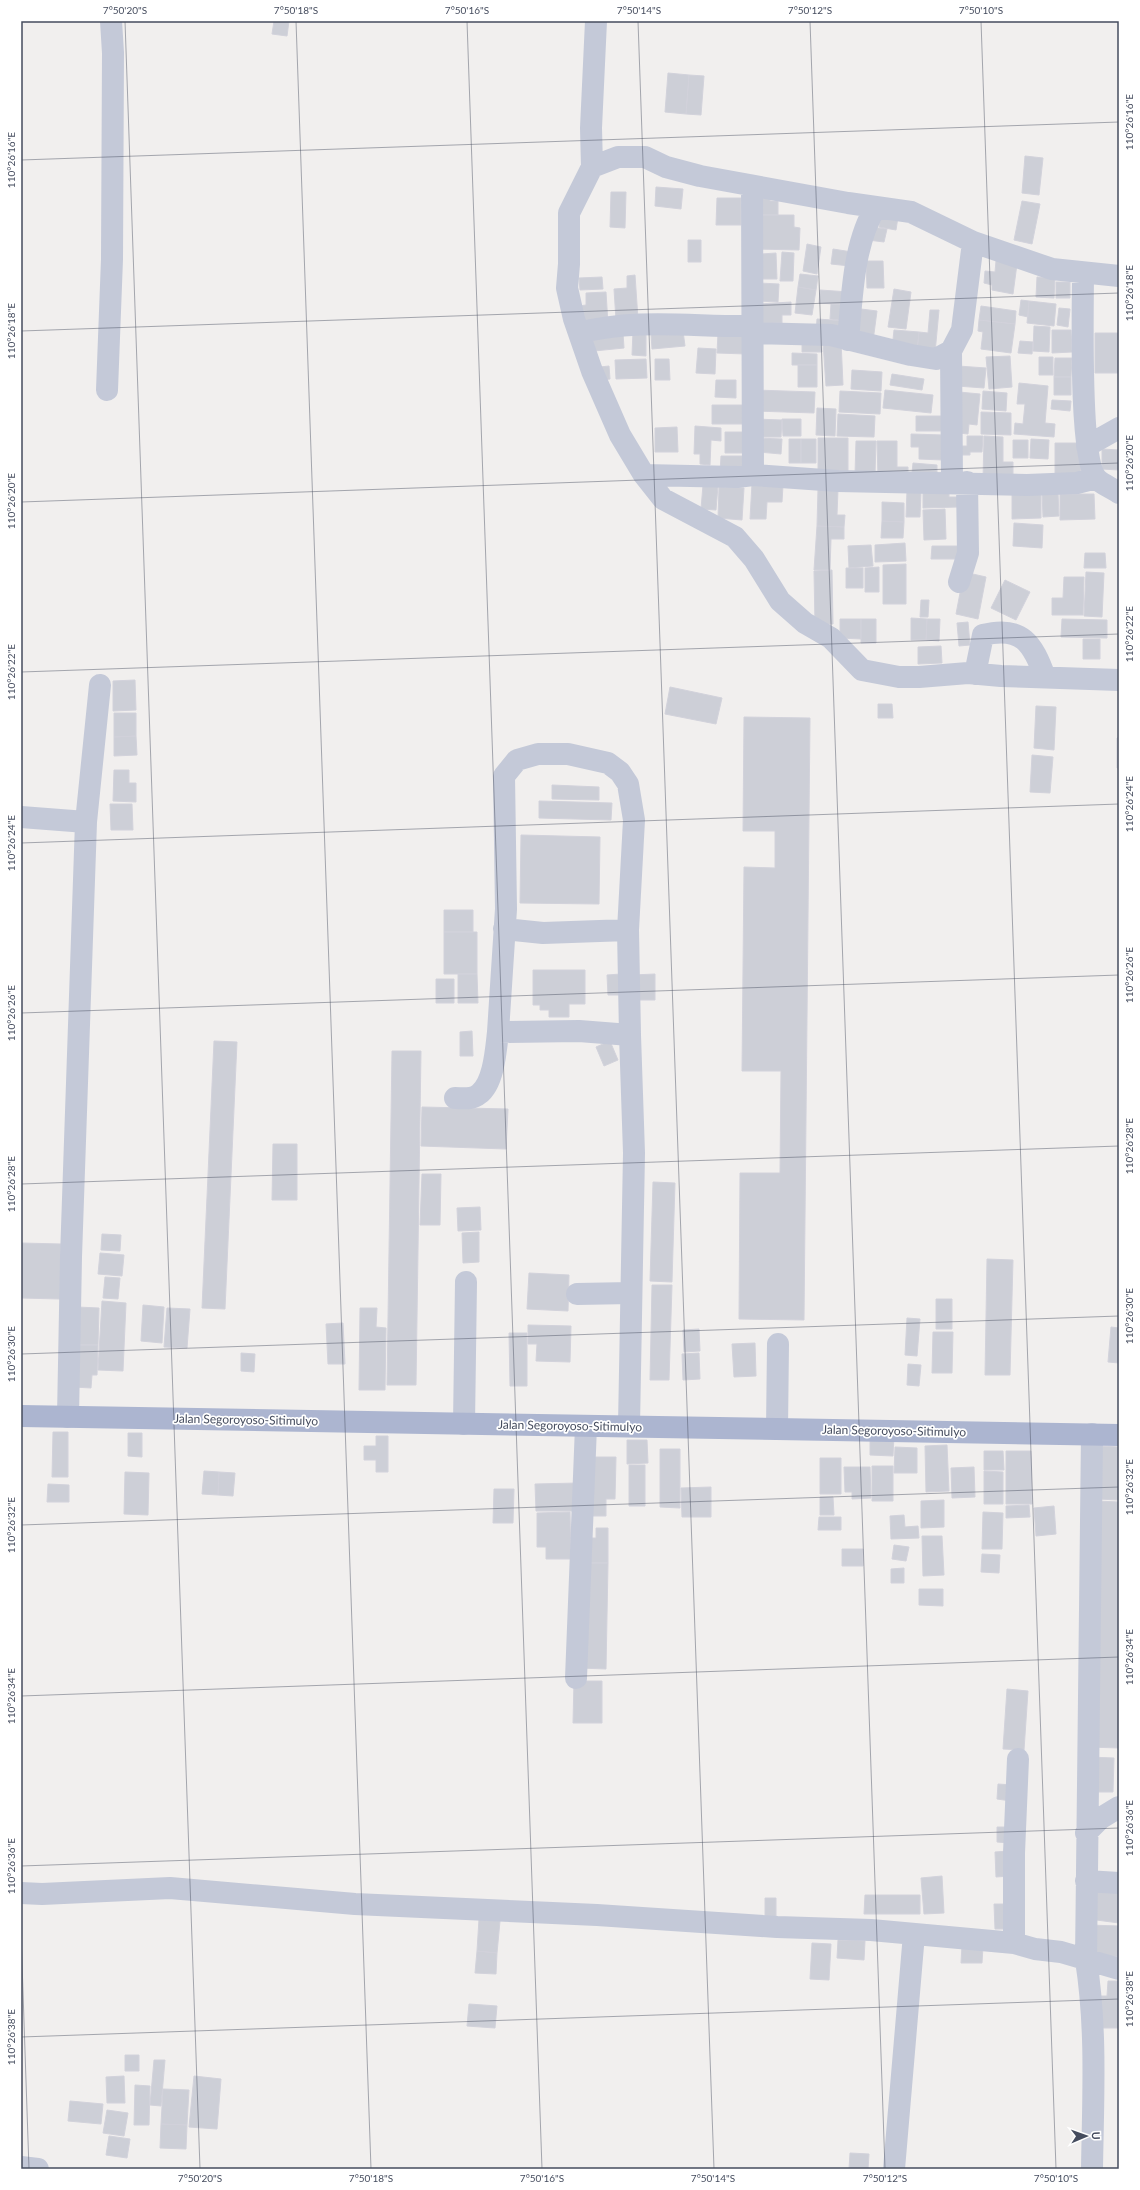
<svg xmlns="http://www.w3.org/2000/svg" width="1140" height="2190" font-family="Lato,sans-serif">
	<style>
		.building { fill: #cdcfd7; stroke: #d2d2db }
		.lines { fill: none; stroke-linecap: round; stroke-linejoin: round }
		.minor { stroke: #c4c9d8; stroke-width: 22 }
		.major { stroke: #acb5d0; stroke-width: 22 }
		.ticks { fill: none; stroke: #454c5e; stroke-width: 1; stroke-opacity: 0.45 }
		.labels { text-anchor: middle; stroke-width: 3.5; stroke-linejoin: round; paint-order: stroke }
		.street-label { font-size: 12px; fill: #454c5e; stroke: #fff }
		.neatline { fill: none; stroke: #454c5e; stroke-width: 1.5 }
		.ticks-label { font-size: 10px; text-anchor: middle; fill: #454c5e }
	</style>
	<rect width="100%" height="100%" fill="#f1efee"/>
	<!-- building -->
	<path class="building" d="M274,21h15l-2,15 -15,-2z
		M668,73l21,2 -3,39 -21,-2z
		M689,75l15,1 -3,39 -15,-1z
		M1025,156l18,2 -4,37 -17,-2z
		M656,187l27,2 -2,20 -26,-3z
		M611,192h15l-1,36 -15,-1z
		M756,192l14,1v8h8v14h-22z
		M717,198h24v27h-25z
		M1022,201l18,3 -8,40 -18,-4z
		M881,214l17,3 -2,13 -17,-3z
		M756,215h38v12l6,1 -1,22 -44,-1z
		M870,227l17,2 -3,13 -16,-2z
		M688,240h13v22h-13z
		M807,244l14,3 -4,27 -14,-3z
		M833,249l19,3 -2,14 -19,-2z
		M782,252l12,1 -1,28h-13z
		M776,253l1,26h-15l-1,-25z
		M866,261h17l1,27h-17z
		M996,261l21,3 -4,30 -21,-4v-5l-8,-2 1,-12 10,1z
		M800,274l18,2 -2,14 -18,-3z
		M635,275l3,44 -22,1 -2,-31 13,-1v-12z
		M602,277l1,12 -23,1 -1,-12z
		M1037,277l18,1 -1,20 -18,-1z
		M1056,282h14v16h-14z
		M759,283l20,1 -1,18 -20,-1z
		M798,287l18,3 -4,25 -17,-2z
		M894,289l17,3 -5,37 -18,-2z
		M820,290l29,2 -1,13 -29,-2z
		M606,292l2,32 -28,2 -1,-20 7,-1v-12z
		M1021,300l8,1 -1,16 -9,-2z
		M1029,301l27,3 -2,22 -27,-3z
		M791,302v13h-9v8h-22l-1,-19z
		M831,304l17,1 -1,16 -17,-2z
		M981,306l35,5 -1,13 -36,-4z
		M853,308l24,3 -4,30 -24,-3z
		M1059,308l11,1 -2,18 -11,-2z
		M930,310h9l-4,43 -18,-2 2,-19 9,1z
		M817,319l30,2 -1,14 -30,-2z
		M979,320l36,4 -4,29 -30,-4 2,-17 -5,-1z
		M1034,326l16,1 -1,25 -16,-1z
		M894,330l25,2 -2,19 -25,-2z
		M1052,330h19l1,22 -20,1z
		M633,331l13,1v24l-14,-1z
		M683,331l2,15 -33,3 -1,-15z
		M623,333l1,15 -30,3 -2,-15z
		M718,333h28v21l-29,-1z
		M1095,333h24v40h-24z
		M802,337h19l1,15h-20z
		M841,341l2,44 -17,1 -3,-44z
		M1020,341l13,1 -1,12 -14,-1z
		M698,348l18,1 -1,25 -19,-1z
		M792,353l25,1v11h-25z
		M1010,356l2,31 -23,2 -3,-32z
		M1039,357h14v18h-14z
		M1055,358h17l-1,19h-17z
		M646,359l1,19 -31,1 -1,-19z
		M655,359h14l1,21h-15z
		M798,365h19v22h-19z
		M609,366l1,13 -9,1 -1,-13z
		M958,366l28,2 -2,20 -27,-2z
		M852,370l30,2 -1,19 -30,-2z
		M892,374l32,5 -2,11 -32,-5z
		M1054,377h17v18h-17z
		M716,380h20v18l-21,-1z
		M1019,383l29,3 -3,37 10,1 -1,13 -40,-3 1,-11 8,1 2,-20h-8z
		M755,390l60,2 -1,21 -60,-2z
		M885,390l48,5 -2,18 -48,-5z
		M840,391l41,2 -1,21 -41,-2z
		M983,391l24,2 -1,18 -24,-2z
		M959,392l21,2 -3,31 -8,-1 -1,10 -9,-1z
		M1052,400l19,1 -1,10 -19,-2z
		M712,405h32v19h-32z
		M817,408l19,1 -1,27 -19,-1z
		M981,412l30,1v22l-30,-1z
		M838,414l37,2 -1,21 -37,-1z
		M916,416h29v15h-29z
		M755,419l27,1 -1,17h-27z
		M782,419h19v17h-18z
		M695,426l26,2v13l-10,-1 -1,25 -10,-1v-10h-6z
		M677,427l1,25h-23v-24z
		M725,432h22v21h-22z
		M911,434l32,1v25l-24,-1v-12h-8z
		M967,436h16l-1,16h-12v3h-12v-9h9z
		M984,436l19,1v25h10v18h-30z
		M758,438l24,1 -1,15 -23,-2z
		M818,438h30v33h-30z
		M789,439h12v24h-12z
		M801,439h15v24h-15z
		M1031,439l18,1 -1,19 -18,-1z
		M1013,440h15v18h-15z
		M856,441h20l-1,33h-20z
		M877,441h20v26h11v9l-30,1z
		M1055,443h25l1,32h-26z
		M1102,449l17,1v20l-17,-1z
		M721,456h26v17h-27z
		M913,463l24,2v9l-25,-1z
		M752,483l31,2 -1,17h-15l-1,17h-16z
		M703,485l15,1 -2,24 -15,-1z
		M719,487l25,1 -2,32 -24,-2z
		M818,489l20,1 -1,25h8l-1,12 -27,-1z
		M907,490l14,1 -1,26h-14z
		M923,490h26v7h9v10l-35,1z
		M1042,492h16l1,24 -16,1z
		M1012,494h29v24l-29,1z
		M1060,494h34l1,25 -35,1z
		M882,502l22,1v19l-22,-1z
		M945,509l1,30 -22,1 -1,-30z
		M882,521l22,1 -1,16h-22z
		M1014,523l29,2 -1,23 -29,-2z
		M817,526l27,1v12h-13l-1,31h-16z
		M905,543l1,18 -31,1v-17z
		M871,545l2,21 -24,2 -1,-22z
		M932,546h26v13h-27z
		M1085,553h20l1,15h-22z
		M906,564v40h-23v-39z
		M879,567v25h-14v-24z
		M846,568h17v20h-17z
		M832,570l1,54 -18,1 -1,-54z
		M964,572l22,5 -8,42 -22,-5z
		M1086,572l18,1 -2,44 -18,-1z
		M1064,577h20l-1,38h-31v-17h11z
		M1005,580l25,12 -14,28 -25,-12z
		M921,600h8l-1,17h-8z
		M911,618l16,1 -1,21h-15z
		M840,619h21v20l-21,-1z
		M861,619h15v24h-15z
		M927,619h13l-1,22 -13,-1z
		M1062,619l45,1v18l-46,-1z
		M968,622l2,23 -11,1 -2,-23z
		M1083,639h17v20h-17z
		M941,646l1,17 -24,1v-17z
		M135,680l1,30 -23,1v-30z
		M670,687l52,11 -6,26 -51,-10z
		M878,704h14l1,14h-15z
		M1036,706l20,1 -2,43 -20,-2z
		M114,713h22v23l-22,1z
		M744,717l66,1 -6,602 -65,-1 1,-146h40l1,-102h-39l2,-204 31,1v-37h-32z
		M136,736l1,19 -23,1v-19z
		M1119,737v31h-2v-30z
		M1032,755l21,2 -3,36 -20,-1z
		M114,770h15v13h7v19l-23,-1z
		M552,785l47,2v13l-47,-1z
		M539,801l73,2 -1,17 -72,-2z
		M110,804h22l1,26h-22z
		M521,835l79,2 -1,67 -79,-1z
		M444,910h29v22h-29z
		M444,932h33v42h-33z
		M533,970h52v34h-16v13h-20v-7h-9v-5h-7z
		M458,974h19l1,29h-20z
		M621,974l2,21h-15l-1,-20z
		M655,974v26h-22v-25z
		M436,979h18v24h-18z
		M472,1031l1,25h-13v-24z
		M214,1041l23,1 -12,267 -23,-1z
		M610,1041l8,19 -14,6 -8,-19z
		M392,1051h29l-5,334h-29z
		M422,1107l86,2 -2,40 -85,-3z
		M273,1144h24v56h-25z
		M422,1174h19l-1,51h-20z
		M653,1182l22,1 -3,99 -22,-1z
		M480,1207l1,23 -23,1 -1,-23z
		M479,1232v30l-16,1 -1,-30z
		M102,1234l19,1 -1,16 -19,-1z
		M21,1243l40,1 -1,55 -39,-1z
		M100,1253l24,2 -2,21 -24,-2z
		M987,1259l26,1 -3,115h-25z
		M529,1273l40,2 -1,36 -41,-2z
		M105,1277l15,1 -2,21 -15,-1z
		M652,1285h20l-3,95h-19z
		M936,1299h16v30h-16z
		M102,1301l24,2 -3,68 -25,-1z
		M143,1305l21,2 -2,36 -21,-2z
		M77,1307l22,1 -1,37h-23z
		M167,1308l23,1 -3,39 -23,-1z
		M360,1308h17l-1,19 10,1 -1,62h-26z
		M907,1318l13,1 -3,37 -12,-1z
		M343,1323l2,41h-17l-2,-40z
		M528,1325l43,1 -1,36 -34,-1 1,-17h-9z
		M1111,1327l8,1v35l-11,-1z
		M699,1329l1,22 -16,1 -1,-22z
		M933,1332h20l-1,41h-20z
		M509,1333h18v53h-17z
		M755,1343l1,33 -22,1 -2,-33z
		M75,1345h23l-1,30h-5l-1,13 -17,-1z
		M241,1353l14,1 -1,18 -13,-1z
		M699,1353l1,26 -17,1 -1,-26z
		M908,1364l13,1 -2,21 -12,-1z
		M53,1432h15v45h-16z
		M128,1433h14v24l-14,-1z
		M870,1434l24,1 -1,21 -23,-1z
		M376,1436h12v36h-12v-12h-12v-14h12z
		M627,1440h20l1,23 -21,1z
		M947,1445l2,46 -23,1 -1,-46z
		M1100,1446l19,1v53l-21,-1z
		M895,1447l22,1v25h-23z
		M660,1449h20v59l-20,-1z
		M984,1451h19l1,19h-20z
		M1006,1451h25l1,53h-26z
		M590,1457h26l-1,42h-9v17h-16z
		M820,1458h21v36h-21z
		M629,1465h16v41h-16z
		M872,1466h21v35h-21z
		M844,1467h26l1,31 -19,1v-7h-7z
		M974,1467l1,30 -23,1 -1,-30z
		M204,1471l15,1 -1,23 -16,-1z
		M984,1471l19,1v32h-19z
		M125,1472l24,1 -1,42 -24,-1z
		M219,1472l16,1 -2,23 -15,-1z
		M578,1483l1,28h-43l-1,-27z
		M48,1484l21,1v17h-22z
		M711,1487v30h-29l-1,-29z
		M494,1489h20l-1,34h-20z
		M820,1497h13l1,18h-14z
		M944,1500v27l-23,1v-27z
		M1096,1501l23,1v246l-31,-1z
		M1029,1505l1,12 -24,1v-12z
		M1054,1506l2,28 -20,2 -2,-28z
		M570,1512l1,47h-25v-12h-9v-34z
		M983,1512l20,1 -1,36h-20z
		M904,1515l1,12 13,-1 1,12 -28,1 -1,-23z
		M819,1517h22v13h-23z
		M596,1528h12v35h-22v-25h10z
		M922,1536h20l2,39 -21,1z
		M894,1545l15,2 -3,14 -14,-2z
		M842,1549h21v17h-21z
		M982,1554l18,1 -1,18 -18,-1z
		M582,1563h26l-2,106 -26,-1z
		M904,1568v15h-13v-14z
		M919,1589h24v17l-24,-1z
		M574,1681h28v42h-29z
		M1007,1689l21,2 -4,59 -21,-1z
		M1089,1757l25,1 -1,34h-25z
		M998,1784l14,1 -1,16 -14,-2z
		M997,1827h13l-1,16 -12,-1z
		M1009,1851l1,25 -14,1 -1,-25z
		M942,1876l2,37 -20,1 -3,-36z
		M1092,1884l27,2v37l-30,-4z
		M865,1895h55v19h-56z
		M765,1898h11v20l-11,-1z
		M994,1904h14l1,25h-14z
		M479,1919l21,2 -3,32 -20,-2z
		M1088,1925l31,1v31l-32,-1z
		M838,1940l27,1 -1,19 -27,-2z
		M812,1943l19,1 -2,36 -19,-1z
		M962,1945l21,1 -1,17h-21z
		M477,1951l20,2 -1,21 -21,-1z
		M1108,1981h11v47h-21l1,-32h8z
		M469,2004l28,2 -2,22 -28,-2z
		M125,2055h14v16h-14z
		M154,2060h11l-4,46 -11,-1z
		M124,2076l1,27h-18l-1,-26z
		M194,2076l27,3 -4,50 -28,-2z
		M135,2085l15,1 -1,39h-15z
		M163,2089l26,1 -2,35 -26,-1z
		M70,2101l33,3 -2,20 -33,-3z
		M107,2110l21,3 -4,23 -21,-3z
		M161,2124l26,1 -1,24 -26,-1z
		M109,2136l21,3 -3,19 -21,-3z
		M850,2153l19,1 -1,15h-19z"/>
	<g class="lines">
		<!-- minor -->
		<path class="minor" d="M596,21l-5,107 1,39 26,-10h27l21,10 34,9 148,27 63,9 62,30 79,27 67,7
			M592,167l-23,46v51l-2,24 7,31 18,52 28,64 24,40 19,24 72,38 19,22 26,42 25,22 26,15 31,32 37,7h20l49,-4 33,3 118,4
			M752,187l1,288
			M1083,273c0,33 -4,184 13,205 5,6 16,10 23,15
			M579,333c57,-15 115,-6 173,-7
			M753,333l78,2 80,20 25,4 15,-8 11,-21 11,-88
			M848,340c4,-42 5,-97 28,-133
			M951,351l1,132
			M107,390l5,-131 1,-206 -2,-32
			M1087,446l32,-18
			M644,475l93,2 16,-2 85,6 189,4 50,-2 19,-5
			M959,582l9,-29 -1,-71
			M975,674l8,-39c39,-10 50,9 62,42
			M21,817l65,5
			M504,929l39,4 85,-3
			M498,1032l8,-123 -2,-133 13,-16 21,-6h30l40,9 12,9 8,12 6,36 -6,110 2,105
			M455,1098c8,0 17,2 24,-4 15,-11 17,-45 19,-62l81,-1 51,4 4,118 -5,273
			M577,1294l54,-1
			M68,1417l3,-160 15,-435 14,-137
			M464,1424l2,-142
			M777,1429l1,-85
			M1092,1434l-6,526c11,70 7,139 6,209
			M576,1678l10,-252
			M1086,1833l15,-15 18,-11
			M1086,1881l33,2
			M21,1893l21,1 128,-6 185,16 242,11 180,12 94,3 143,13 21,6 26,3 58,17
			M1014,1943v-90l4,-94
			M21,2167l17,2
			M894,2169l20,-235"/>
		<!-- major -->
		<path class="major" d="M21,1416l1098,19"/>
	</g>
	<!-- ticks -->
	<path class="ticks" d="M125,21l75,2148M296,21l75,2148M467,21l75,2148M638,21l76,2148M810,21l75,2148M981,21l75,2148M21,160l1098,-38M21,331l1098,-38M21,502l1098,-39M21,672l1098,-38M21,843l1098,-39M21,1013l1098,-38M21,1184l1098,-38M21,1354l1098,-38M21,1525l1098,-38M21,1696l1098,-39M21,1866l1098,-38M21,1933l8,236M21,2037l1098,-38"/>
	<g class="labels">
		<!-- street labels -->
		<g class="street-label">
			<text transform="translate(246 1420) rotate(1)" y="4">Jalan Segoroyoso-Sitimulyo</text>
			<text transform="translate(570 1426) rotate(1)" y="4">Jalan Segoroyoso-Sitimulyo</text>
			<text transform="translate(894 1431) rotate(1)" y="4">Jalan Segoroyoso-Sitimulyo</text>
		</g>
	</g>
	<!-- border -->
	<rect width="1140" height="2190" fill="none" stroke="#ffffff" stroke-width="44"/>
	<!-- north arrow -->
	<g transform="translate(1086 2136) rotate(88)" stroke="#ffffff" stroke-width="3" paint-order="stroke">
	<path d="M0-3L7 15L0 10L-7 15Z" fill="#454c5e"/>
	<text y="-6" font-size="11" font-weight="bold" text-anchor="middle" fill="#454c5e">U</text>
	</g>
	<rect x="22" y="22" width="1096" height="2146" class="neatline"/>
	<g class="ticks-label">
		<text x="125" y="14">7°50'20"S</text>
		<text x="296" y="14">7°50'18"S</text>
		<text x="467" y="14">7°50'16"S</text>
		<text x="639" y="14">7°50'14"S</text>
		<text x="810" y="14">7°50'12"S</text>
		<text x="981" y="14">7°50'10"S</text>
		<text transform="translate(1129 122) rotate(-90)" y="4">110°26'16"E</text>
		<text transform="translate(11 160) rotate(-90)" y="4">110°26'16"E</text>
		<text transform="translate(1129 293) rotate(-90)" y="4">110°26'18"E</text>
		<text transform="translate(11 331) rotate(-90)" y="4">110°26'18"E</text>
		<text transform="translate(1129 463) rotate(-90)" y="4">110°26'20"E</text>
		<text transform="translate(11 501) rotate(-90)" y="4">110°26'20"E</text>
		<text transform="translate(1129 634) rotate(-90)" y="4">110°26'22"E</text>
		<text transform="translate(11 672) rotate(-90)" y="4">110°26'22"E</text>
		<text transform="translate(1129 804) rotate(-90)" y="4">110°26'24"E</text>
		<text transform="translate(11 843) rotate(-90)" y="4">110°26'24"E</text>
		<text transform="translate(1129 975) rotate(-90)" y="4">110°26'26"E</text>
		<text transform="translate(11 1013) rotate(-90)" y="4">110°26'26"E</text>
		<text transform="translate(1129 1146) rotate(-90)" y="4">110°26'28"E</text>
		<text transform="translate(11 1184) rotate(-90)" y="4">110°26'28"E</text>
		<text transform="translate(1129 1316) rotate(-90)" y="4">110°26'30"E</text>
		<text transform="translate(11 1354) rotate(-90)" y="4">110°26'30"E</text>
		<text transform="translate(1129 1487) rotate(-90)" y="4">110°26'32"E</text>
		<text transform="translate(11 1525) rotate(-90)" y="4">110°26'32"E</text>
		<text transform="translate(1129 1657) rotate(-90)" y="4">110°26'34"E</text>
		<text transform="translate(11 1696) rotate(-90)" y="4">110°26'34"E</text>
		<text transform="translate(1129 1828) rotate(-90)" y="4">110°26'36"E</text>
		<text transform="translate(11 1866) rotate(-90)" y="4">110°26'36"E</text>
		<text transform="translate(1129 1999) rotate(-90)" y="4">110°26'38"E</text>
		<text transform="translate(11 2037) rotate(-90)" y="4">110°26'38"E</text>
		<text x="200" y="2182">7°50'20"S</text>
		<text x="371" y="2182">7°50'18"S</text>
		<text x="542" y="2182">7°50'16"S</text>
		<text x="713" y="2182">7°50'14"S</text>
		<text x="885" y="2182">7°50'12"S</text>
		<text x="1056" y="2182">7°50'10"S</text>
	</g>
</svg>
